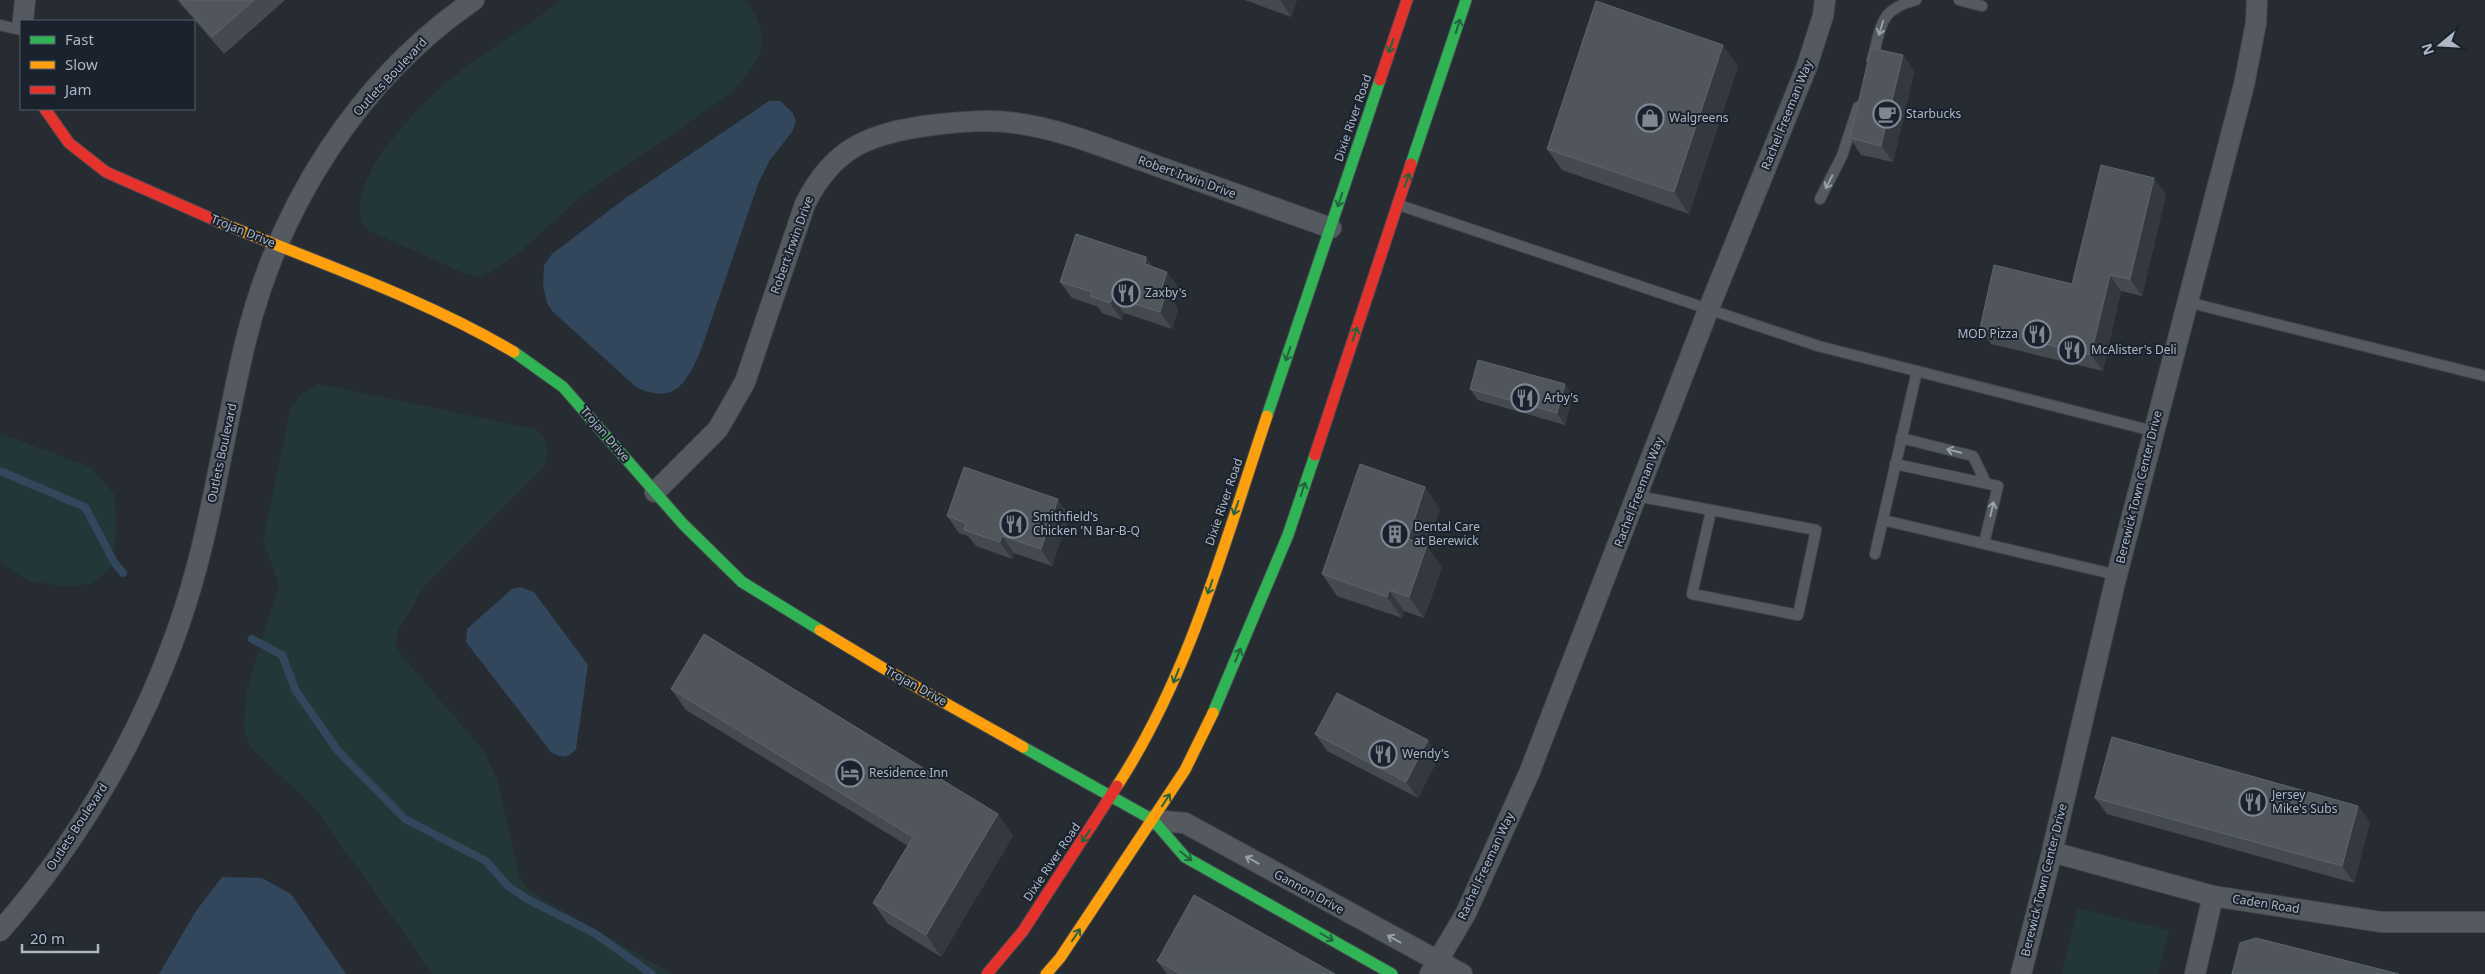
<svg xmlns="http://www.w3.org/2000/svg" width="2485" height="974" font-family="'Noto Sans',sans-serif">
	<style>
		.green { fill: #233638 }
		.water { fill: #32465c }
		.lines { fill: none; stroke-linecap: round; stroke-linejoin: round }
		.stream { stroke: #32465c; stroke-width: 8 }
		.lane-casing { stroke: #44484d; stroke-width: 12 }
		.street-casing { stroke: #44484d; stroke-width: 22 }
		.fast-casing { stroke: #44484d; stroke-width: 13 }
		.slow-casing { stroke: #44484d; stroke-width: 13 }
		.jam-casing { stroke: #44484d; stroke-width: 13 }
		.lane { stroke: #555a61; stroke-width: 10 }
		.street { stroke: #555a61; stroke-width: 20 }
		.fast { stroke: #30b455; stroke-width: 11 }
		.slow { stroke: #ff9f0a; stroke-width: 11 }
		.jam { stroke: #e5322d; stroke-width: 11 }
		.wall { fill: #454a50 }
		.shaded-wall { fill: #34393f }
		.building { fill: #50565c; stroke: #5f656d }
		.oneway { stroke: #23643f }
		.oneway2 { stroke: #98a0ac }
		.labels { text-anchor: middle; stroke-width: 4; stroke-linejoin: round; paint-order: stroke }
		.street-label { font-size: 12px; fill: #aeb8c5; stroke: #19222d }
		.poi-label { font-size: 12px; fill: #aeb8c5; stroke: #19222d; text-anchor: start }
	</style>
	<rect width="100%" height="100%" fill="#262c32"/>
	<!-- green -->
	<path class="green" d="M563,0h181c34,39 14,67 -18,97l-147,101 -61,56 -22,15 -17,8 -16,-4 -95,-43c-35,-39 53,-127 83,-151 35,-29 75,-53 112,-79z
		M319,384l216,45c13,11 15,21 10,36l-119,119 -28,46 -2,16 6,10 81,94 14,29 23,100 8,11 144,84h-239l-119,-167 -64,-60 -6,-16 2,-39 33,-107 -16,-45 28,-133 11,-14z
		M0,433l92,35 22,26 3,37 -6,37 -19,16 -29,2 -35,-5 -28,-18z
		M2078,908l91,22 -11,44h-96z"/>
	<!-- water -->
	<path class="water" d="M769,101h11l13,12 3,9 -4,10 -22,28 -12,24 -57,166c-14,32 -26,56 -65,37l-84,-76 -5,-8 -4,-17 1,-21 8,-11 75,-57z
		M520,587l14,5 54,73 -12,84c-8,10 -15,9 -25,3l-85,-110 1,-13 45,-40z
		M222,877l40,1 29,16 55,80h-187l37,-63z"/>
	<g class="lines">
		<!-- stream -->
		<path class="stream" d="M0,471l85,36 29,55 9,11
			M252,639l30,16 14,36 42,60 67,68 81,42 22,25 19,13 67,34 58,41"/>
		<!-- lane casing -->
		<g class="lane-casing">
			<path id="lane" d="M1959,0l23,6
				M0,25l21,5
				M1872,60c10,-34 6,-50 44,-60
				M1820,199l22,-43 16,-49
				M1399,205l419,141 335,85
				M2187,302l298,74
				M1901,438l72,18 13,27
				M1895,464l103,22 -14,57
				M1637,496l179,34 -18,85 -106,-21 19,-83
				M1883,520l234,55
				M1875,554l42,-183"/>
		</g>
		<!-- street casing -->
		<g class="street-casing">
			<path id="street" d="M23,21l2,-21
				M655,492l63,-63 27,-47 60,-178c29,-58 66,-71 127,-79 27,-3 56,-6 83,-2 45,6 89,24 131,39 61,22 123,44 185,66
				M1153,820l32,3 277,151
				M2052,852l161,44 168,26h104
				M0,931c82,-93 147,-206 185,-324 28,-87 39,-178 61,-267 33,-135 113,-261 228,-340
				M1430,974l36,-61 64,-142 179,-463 98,-242 16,-50 2,-16
				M2021,974l31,-122 63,-270 129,-497 12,-62 1,-23
				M2195,974l18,-78"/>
		</g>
		<!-- fast casing -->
		<g class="fast-casing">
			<path id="fast" d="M1411,164l55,-164
				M514,352l49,35 120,137 59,58 78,48
				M1267,416l113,-336
				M1213,713l75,-178 27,-80
				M1023,747l130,73 32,37 207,117"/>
		</g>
		<!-- slow casing -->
		<g class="slow-casing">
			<path id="slow" d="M217,221c99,41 204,76 297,131
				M820,630l63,38 140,79
				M1117,786c73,-112 108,-245 150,-370
				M1046,974l14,-16 125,-188 28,-57"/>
		</g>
		<!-- jam casing -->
		<g class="jam-casing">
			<path id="jam" d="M1380,80l27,-80
				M45,109l24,34 37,29 111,49
				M1315,455l96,-291
				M987,974l36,-43 94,-145"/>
		</g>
		<!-- lane -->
		<use href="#lane" class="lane"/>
		<!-- street -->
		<use href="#street" class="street"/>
		<!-- fast -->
		<use href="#fast" class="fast"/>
		<!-- slow -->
		<use href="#slow" class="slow"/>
		<!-- jam -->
		<use href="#jam" class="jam"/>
	</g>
	<!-- wall -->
	<path class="wall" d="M177,0h108l-61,54z
		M1245,0h52l-6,17z
		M1903,55l11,17 -21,90 -32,-7 -11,-17z
		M1738,66l-49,148 -127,-44 -15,-21z
		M2166,194l-24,102 -21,-5 -18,80 -112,-27 -11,-16 92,-44z
		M1146,257l7,10 26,21 -5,15 4,6 -6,20 -48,-16 -2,7 -20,-7 -4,-6 -26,-9 -12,-16z
		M1470,389l103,7 -8,29 -87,-25z
		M1440,509l-13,37 15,21 -18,51 -20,-7 -2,7 -65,-22 -15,-22z
		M1069,515l-17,51 -38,-13 -2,6 -36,-13 -8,-10 -9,-3 -12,-17z
		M671,689l327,125 15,22 -72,121 -53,-33 -15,-21 35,-57 -222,-136z
		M1315,734l124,23 -21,41 -91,-47z
		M2095,798l263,8 12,16 -16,61 -247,-69z
		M1157,961l178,13h-168z"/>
	<!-- shaded-wall -->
	<path class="shaded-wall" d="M1280,0h17l-6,17z
		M1723,45l15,21 -49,148 -15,-22z
		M1903,55l11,17 -21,90 -12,-16z
		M2154,178l12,16 -24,102 -12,-17z
		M1146,257l11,16 -12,-9z
		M1167,272l12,16 -5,15 4,6 -6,20 -12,-17 1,-22z
		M2110,275l11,16 -18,80 -12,-16z
		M1113,297l11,16 -2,7 -12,-17z
		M1565,384l8,12 -8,29 -8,-12z
		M1425,487l15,22 -13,37 15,21 -18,51 -15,-21 -1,-58z
		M1058,499l11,16 -17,51 -11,-17z
		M1002,536l12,17 -2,6 -12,-17z
		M1389,590l15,21 -2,7 -15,-21z
		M1428,740l11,17 -21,41 -12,-16z
		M2358,806l12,16 -16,61 -12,-17z
		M998,814l15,22 -72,121 -15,-22z"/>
	<!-- building -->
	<path class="building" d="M180,0h74l-42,37z
		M1596,1l127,44 -49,147 -127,-43z
		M1871,48l32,7 -22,91 -31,-8z
		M2101,165l53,13 -24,101 -20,-4 -19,80 -111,-27 14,-63 78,19z
		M1076,234l70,23 -1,7 22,8 -6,18 5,2 -6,20 -47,-15 -3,6 -20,-7 2,-4 -32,-10z
		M1478,360l87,24 -8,29 -87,-24z
		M1360,464l65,23 -17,52 19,6 -18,52 -20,-7 -2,7 -65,-23z
		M964,467l94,32 -17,50 -39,-13 -2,6 -36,-12 2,-7 -19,-7z
		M704,634l294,180 -72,121 -53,-32 40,-66 -242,-148z
		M1337,693l91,47 -22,42 -91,-48z
		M2112,737l246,69 -16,60 -247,-68z
		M1194,895l141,79h-154l-24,-13z
		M2256,938l143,36h-167l8,-31z"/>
	<!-- one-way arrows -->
	<defs><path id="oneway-shaft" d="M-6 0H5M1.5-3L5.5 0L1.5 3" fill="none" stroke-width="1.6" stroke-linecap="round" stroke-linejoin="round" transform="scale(1.25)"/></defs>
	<g class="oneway">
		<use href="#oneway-shaft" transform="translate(1458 26) rotate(-72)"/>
		<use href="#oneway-shaft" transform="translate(1391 46) rotate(109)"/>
		<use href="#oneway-shaft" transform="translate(1407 180) rotate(-71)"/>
		<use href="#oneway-shaft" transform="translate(1340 200) rotate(108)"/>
		<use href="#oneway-shaft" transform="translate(1355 334) rotate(-71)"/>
		<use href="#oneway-shaft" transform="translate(1288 354) rotate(109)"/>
		<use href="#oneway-shaft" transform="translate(1303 489) rotate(-72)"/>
		<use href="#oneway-shaft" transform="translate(1236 508) rotate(109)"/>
		<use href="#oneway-shaft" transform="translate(1210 587) rotate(109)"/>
		<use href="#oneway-shaft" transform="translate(1238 655) rotate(-67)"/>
		<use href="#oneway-shaft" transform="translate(1176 676) rotate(112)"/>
		<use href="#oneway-shaft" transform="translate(1166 800) rotate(-57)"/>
		<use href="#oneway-shaft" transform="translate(1086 836) rotate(124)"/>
		<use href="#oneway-shaft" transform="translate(1186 856) rotate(39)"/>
		<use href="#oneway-shaft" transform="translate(1076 935) rotate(-56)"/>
		<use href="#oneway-shaft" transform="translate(1327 937) rotate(30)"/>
	</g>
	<g class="oneway2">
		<use href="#oneway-shaft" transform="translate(1881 28) rotate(107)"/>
		<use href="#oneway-shaft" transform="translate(1829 182) rotate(117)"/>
		<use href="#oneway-shaft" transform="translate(1954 451) rotate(-166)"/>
		<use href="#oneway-shaft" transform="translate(1992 509) rotate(-77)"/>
		<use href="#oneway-shaft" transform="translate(1252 860) rotate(-151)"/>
		<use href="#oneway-shaft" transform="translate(1394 939) rotate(-151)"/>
	</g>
	<!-- icons -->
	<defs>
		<g id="cafe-ring" transform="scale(1.4375)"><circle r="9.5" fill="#19222d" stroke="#7e8792" stroke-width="1.5"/><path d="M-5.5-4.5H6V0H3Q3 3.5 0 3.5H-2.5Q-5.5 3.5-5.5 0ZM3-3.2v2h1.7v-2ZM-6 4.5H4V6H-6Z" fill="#7e8792"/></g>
		<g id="shop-ring" transform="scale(1.4375)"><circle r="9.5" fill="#19222d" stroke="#7e8792" stroke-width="1.5"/><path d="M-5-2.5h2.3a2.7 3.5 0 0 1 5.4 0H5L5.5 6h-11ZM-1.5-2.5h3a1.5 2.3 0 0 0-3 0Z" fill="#7e8792"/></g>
		<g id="restaurant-ring" transform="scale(1.4375)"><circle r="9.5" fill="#19222d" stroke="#7e8792" stroke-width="1.5"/><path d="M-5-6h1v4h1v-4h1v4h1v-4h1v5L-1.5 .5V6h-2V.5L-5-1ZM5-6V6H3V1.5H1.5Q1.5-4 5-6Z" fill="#7e8792"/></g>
		<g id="building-ring" transform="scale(1.4375)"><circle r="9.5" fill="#19222d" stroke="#7e8792" stroke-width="1.5"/><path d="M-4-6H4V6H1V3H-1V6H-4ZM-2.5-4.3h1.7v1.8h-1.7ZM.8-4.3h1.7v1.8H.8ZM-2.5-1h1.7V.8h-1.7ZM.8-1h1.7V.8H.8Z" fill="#7e8792"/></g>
		<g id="hotel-ring" transform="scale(1.4375)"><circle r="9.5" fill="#19222d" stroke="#7e8792" stroke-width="1.5"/><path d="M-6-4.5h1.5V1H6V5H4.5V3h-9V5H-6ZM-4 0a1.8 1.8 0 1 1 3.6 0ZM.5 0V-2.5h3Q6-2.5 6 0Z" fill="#7e8792"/></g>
	</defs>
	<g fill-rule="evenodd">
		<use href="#cafe-ring" x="1887" y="114"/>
		<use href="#shop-ring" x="1650" y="118"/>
		<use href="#restaurant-ring" x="1126" y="293"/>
		<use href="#restaurant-ring" x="2037" y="334"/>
		<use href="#restaurant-ring" x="2072" y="350"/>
		<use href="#restaurant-ring" x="1525" y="398"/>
		<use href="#restaurant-ring" x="1014" y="524"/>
		<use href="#building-ring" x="1395" y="534"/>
		<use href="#restaurant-ring" x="1383" y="754"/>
		<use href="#hotel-ring" x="850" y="773"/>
		<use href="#restaurant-ring" x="2253" y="802"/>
	</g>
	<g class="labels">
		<!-- street labels -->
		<g class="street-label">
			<text transform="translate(390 77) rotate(-47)" y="4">Outlets Boulevard</text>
			<text transform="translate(1787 115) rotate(-68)" y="4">Rachel Freeman Way</text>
			<text transform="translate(1353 118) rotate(-71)" y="4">Dixie River Road</text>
			<text transform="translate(1187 177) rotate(20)" y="4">Robert Irwin Drive</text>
			<text transform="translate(243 231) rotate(22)" y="4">Trojan Drive</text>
			<text transform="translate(792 245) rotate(-70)" y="4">Robert Irwin Drive</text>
			<text transform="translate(605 434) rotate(49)" y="4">Trojan Drive</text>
			<text transform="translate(222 453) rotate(-78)" y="4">Outlets Boulevard</text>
			<text transform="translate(2139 487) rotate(-76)" y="4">Berewick Town Center Drive</text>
			<text transform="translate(1639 492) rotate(-69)" y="4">Rachel Freeman Way</text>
			<text transform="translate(1224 502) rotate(-71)" y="4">Dixie River Road</text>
			<text transform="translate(916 686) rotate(29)" y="4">Trojan Drive</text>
			<text transform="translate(77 827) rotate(-57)" y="4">Outlets Boulevard</text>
			<text transform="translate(1052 862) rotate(-56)" y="4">Dixie River Road</text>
			<text transform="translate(1486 866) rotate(-65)" y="4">Rachel Freeman Way</text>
			<text transform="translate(2044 880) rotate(-76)" y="4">Berewick Town Center Drive</text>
			<text transform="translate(1309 892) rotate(29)" y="4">Gannon Drive</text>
			<text transform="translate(2266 904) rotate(9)" y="4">Caden Road</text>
		</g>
		<!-- poi labels -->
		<g class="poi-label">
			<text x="1906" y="118">Starbucks</text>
			<text x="1669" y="122">Walgreens</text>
			<text x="1145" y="297">Zaxby's</text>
			<text x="2018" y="338" text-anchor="end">MOD Pizza</text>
			<text x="2091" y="354">McAlister's Deli</text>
			<text x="1544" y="402">Arby's</text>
			<text x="1033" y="521">Smithfield's<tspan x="1033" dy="14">Chicken 'N Bar-B-Q</tspan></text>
			<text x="1414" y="531">Dental Care<tspan x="1414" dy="14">at Berewick</tspan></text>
			<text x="1402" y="758">Wendy's</text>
			<text x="869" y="777">Residence Inn</text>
			<text x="2272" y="799">Jersey<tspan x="2272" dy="14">Mike's Subs</tspan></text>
		</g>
	</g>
	<!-- legend -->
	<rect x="20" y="20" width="175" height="90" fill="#19222d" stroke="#555e6a"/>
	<rect x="30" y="36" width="25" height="8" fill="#30b455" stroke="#555e6a"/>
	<text x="65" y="45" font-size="15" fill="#aeb8c5">Fast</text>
	<rect x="30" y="61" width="25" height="8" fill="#ff9f0a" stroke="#555e6a"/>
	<text x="65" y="70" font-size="15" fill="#aeb8c5">Slow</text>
	<rect x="30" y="86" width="25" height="8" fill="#e5322d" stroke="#555e6a"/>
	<text x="65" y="95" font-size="15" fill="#aeb8c5">Jam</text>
	<!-- north arrow -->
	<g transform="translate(2440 45) rotate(252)" stroke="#19222d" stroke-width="4" paint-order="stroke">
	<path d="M0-4L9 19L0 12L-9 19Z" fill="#aeb8c5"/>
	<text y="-8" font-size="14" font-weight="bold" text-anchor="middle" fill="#aeb8c5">N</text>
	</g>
	<!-- scale -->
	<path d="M22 944v8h76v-8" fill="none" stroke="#aeb8c5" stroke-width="2.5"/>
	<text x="30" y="944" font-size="15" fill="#aeb8c5" stroke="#19222d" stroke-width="4" paint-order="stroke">20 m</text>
</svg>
